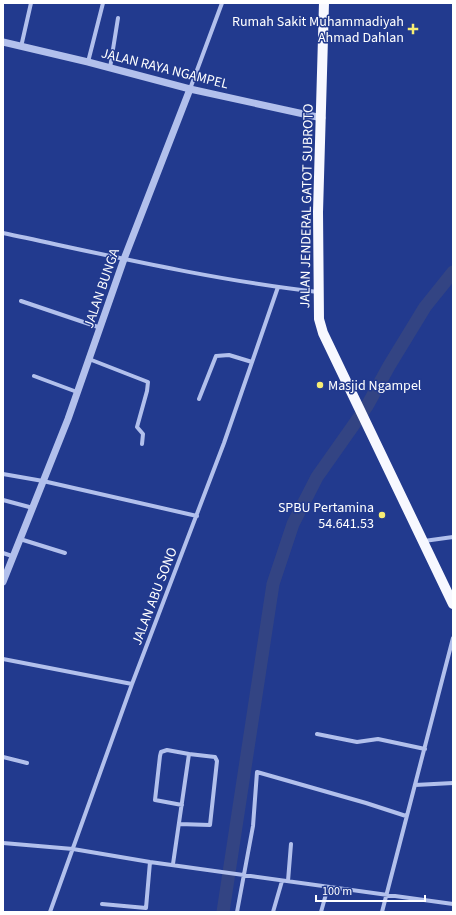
<svg xmlns="http://www.w3.org/2000/svg" width="456" height="915" font-family="'Source Sans 3',sans-serif">
	<style>
		.lines { fill: none; stroke-linecap: round; stroke-linejoin: round }
		.river { stroke: #334483; stroke-width: 13 }
		.minor { stroke: #b2c0ec; stroke-width: 4 }
		.tertiary { stroke: #b2c0ec; stroke-width: 7 }
		.primary { stroke: #f7f8ff; stroke-width: 10 }
		.poi-dot { fill: #f7ed74; stroke: #223a8e; stroke-width: 1.5 }
		.labels { text-anchor: middle; stroke-width: 3; stroke-linejoin: round; paint-order: stroke }
		.poi-label { font-size: 14px; fill: #fff; stroke: #223a8e; text-anchor: end }
		.street-label { font-size: 14px; fill: #fff; stroke: #223a8e }
	</style>
	<rect width="100%" height="100%" fill="#223a8e"/>
	<g class="lines">
		<!-- river -->
		<path class="river" d="M223,912l50,-328 20,-60 24,-47 50,-71 22,-40 36,-59 28,-35"/>
		<!-- minor -->
		<path class="minor" d="M21,47l10,-44
			M88,62l15,-59
			M110,68l8,-50
			M190,89l32,-86
			M3,233c104,22 209,47 315,59
			M21,301l80,27
			M89,359l59,23 -1,9 -10,36 6,7 -1,10
			M34,376l43,16
			M199,399l17,-43 13,-1 23,7
			M3,474l40,7 154,35
			M3,500l30,8
			M20,539l45,14
			M424,541l29,-4
			M3,553l9,3
			M3,659l129,25
			M317,734l40,8 21,-3 47,10
			M3,757l24,6
			M415,785l38,-2
			M182,805l-27,-5 5,-44 1,-4 6,-2 22,4
			M3,843l70,6 77,13 303,42
			M173,864l16,-110 26,3 2,4 -7,64 -31,-1
			M288,881l3,-37
			M102,904l44,4 4,-46
			M50,912l82,-228 92,-241 54,-156
			M237,912l16,-86 4,-54 109,31 40,13
			M273,912l9,-31
			M321,912l7,-25
			M382,912l71,-274"/>
		<!-- tertiary -->
		<path class="tertiary" d="M3,42l85,20 102,27 132,29
			M3,582l65,-163 56,-160 66,-170"/>
		<!-- primary -->
		<path class="primary" d="M324,3l-6,209 1,107 4,14 130,271"/>
	</g>
	<!-- markers -->
	<g class="poi-dot">
		<path d="M411 23h4v4h4v4h-4v4h-4v-4h-4v-4h4z"/>
		<circle cx="320" cy="385" r="4"/>
		<circle cx="382" cy="515" r="4"/>
	</g>
	<g class="labels">
		<!-- poi labels -->
		<g class="poi-label">
			<text x="404" y="26">Rumah Sakit Muhammadiyah<tspan x="404" dy="16">Ahmad Dahlan</tspan></text>
			<text x="328" y="390" text-anchor="start">Masjid Ngampel</text>
			<text x="374" y="512">SPBU Pertamina<tspan x="374" dy="16">54.641.53</tspan></text>
		</g>
		<!-- street labels -->
		<g class="street-label">
			<text transform="translate(165 68) rotate(14)" y="5">JALAN RAYA NGAMPEL</text>
			<text transform="translate(306 206) rotate(-89)" y="5">JALAN JENDERAL GATOT SUBROTO</text>
			<text transform="translate(101 288) rotate(-71)" y="5">JALAN BUNGA</text>
			<text transform="translate(154 596) rotate(-69)" y="5">JALAN ABU SONO</text>
		</g>
	</g>
	<!-- border -->
	<rect width="456" height="915" fill="none" stroke="#ffffff" stroke-width="8"/>
	<!-- scale -->
	<path d="M316 895v6h109v-6" fill="none" stroke="#ffffff" stroke-width="2"/>
	<text x="322" y="895" font-size="12" fill="#ffffff" stroke="#223a8e" stroke-width="3" paint-order="stroke">100 m</text>
</svg>
